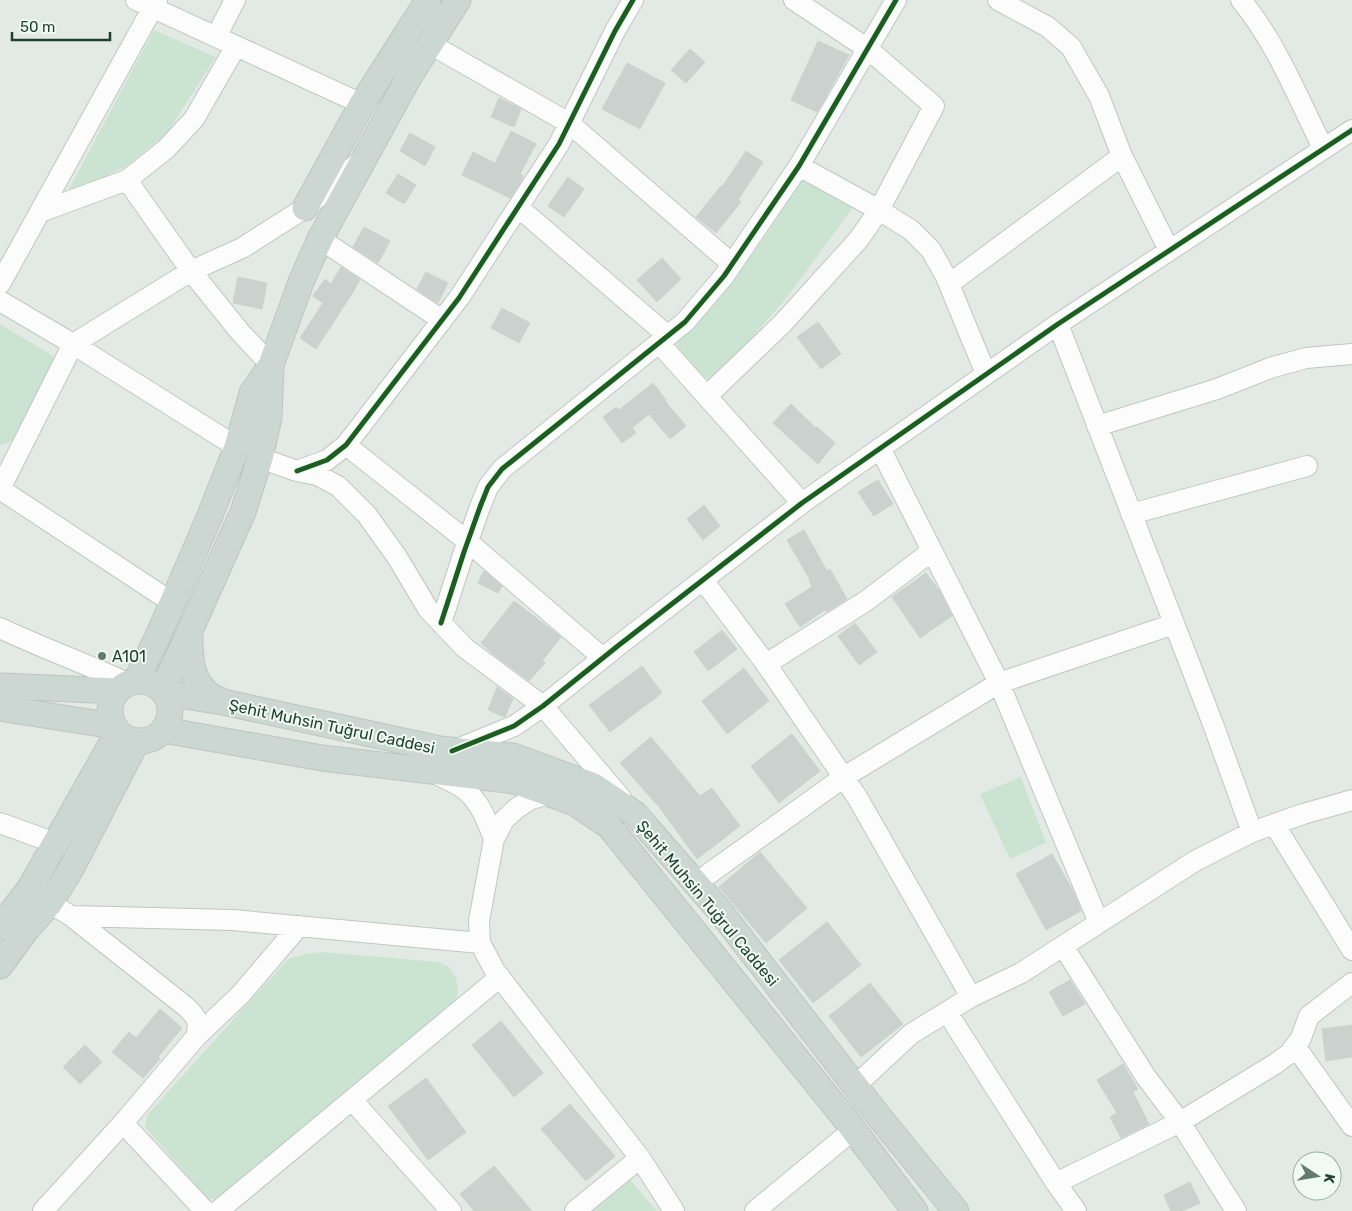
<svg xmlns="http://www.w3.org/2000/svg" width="1352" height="1211" font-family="Rubik,sans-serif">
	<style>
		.green { fill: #cae4d1 }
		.building { fill: #cad1ce; stroke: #ccd3cf }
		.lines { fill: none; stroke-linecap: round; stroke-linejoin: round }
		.minor-casing { stroke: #c0c7c3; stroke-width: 22 }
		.major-casing { stroke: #bbc6c2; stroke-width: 27 }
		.minor { stroke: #fbfcfb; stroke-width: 20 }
		.major { stroke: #ccd6d2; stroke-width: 25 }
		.cycleway-casing { stroke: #f1f9f4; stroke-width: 8 }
		.cycleway { stroke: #1b5e20; stroke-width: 5 }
		.poi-dot { fill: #647b72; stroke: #f1f9f4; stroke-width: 2 }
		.labels { text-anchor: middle; stroke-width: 4; stroke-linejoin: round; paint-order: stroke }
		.poi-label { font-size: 16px; fill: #1f3f34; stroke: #f1f9f4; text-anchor: start }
		.street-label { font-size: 16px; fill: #1f3f34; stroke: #f1f9f4 }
	</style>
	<rect width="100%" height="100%" fill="#e3eae6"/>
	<!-- green -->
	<path class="green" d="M154,30l62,27 -49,76 -41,33 -50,25 -7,-2z
		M802,177l52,29 -65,89 -76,87c-15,-9 -33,-21 -36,-40l64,-72 25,-35z
		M0,324l53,32 2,12 -40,72 -15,5z
		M1021,777l25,66 -36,16 -30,-65z
		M322,952l116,10 11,5 7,11 2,11 -2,11 -11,12 -223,186 -14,1 -63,-72 2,-12 141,-156 18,-5z
		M626,1175l31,36h-73z"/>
	<!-- building -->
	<path class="building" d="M818,41l31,14 -32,57 -26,-12z
		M690,49l15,13 -19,21 -15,-13z
		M627,63l38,20 -25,46 -38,-20z
		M499,98l22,11 -7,18 -23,-10z
		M511,131l25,13 -16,30 3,2 -2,5 -11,17 -48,-23 11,-23 22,11z
		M410,133l25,14 -10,19 -25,-15z
		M746,151l17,11 -25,38 3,2 -25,31 -20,-16 25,-31 1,1z
		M398,174l18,11 -12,19 -18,-11z
		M568,177l16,12 -20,28 -16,-11z
		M364,227l26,14 -12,22 -25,-16z
		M662,258l19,21 -24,23 -20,-22z
		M341,267l19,13 -10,17 -34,52 -16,-11 23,-35 -10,-7 12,-17 6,5z
		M426,272l22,11 -10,20 -21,-14z
		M238,277l29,6 -5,26 -29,-6z
		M502,308l28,15 -11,20 -28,-15z
		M818,322l23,32 -20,15 -24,-32z
		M653,383l13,17 -1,1 21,25 -16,13 -21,-25 -17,14 4,5 -14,10 -19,-26 13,-10 3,3z
		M791,404l25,24 1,-1 18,16 -17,21 -45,-41z
		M878,480l15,24 -19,12 -16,-24z
		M704,505l16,21 -17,14 -16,-21z
		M804,530l23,41 3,-2 17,30 -21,13 -1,-2 -25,17 -15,-23 27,-17 -3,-6 1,-1 -23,-40z
		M484,571l18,15 -4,7 -20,-10z
		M926,573l14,19 12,24 -32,22 -28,-41z
		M514,601l47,36 -19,24 3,2 -16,18 -36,-27 -12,-11z
		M855,623l22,29 -18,13 -21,-29z
		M722,630l15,19 -29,22 -14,-19z
		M642,666l20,27 -52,39 -21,-27z
		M744,668l25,33 -42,33 -25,-33z
		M497,687l16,12 -8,18 -17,-7z
		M792,734l28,37 -41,32 -28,-37z
		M651,737l49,59 12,-8 28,38 -43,33 -37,-51 -40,-45z
		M760,852l47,56 -41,35 -47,-56z
		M1052,854l21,37 8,20 -35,19 -30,-56z
		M827,922l34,43 -48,38 -34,-43z
		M1070,980l15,24 -22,12 -14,-24z
		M870,983l33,41 -42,33 -32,-41z
		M160,1009l22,19 -24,29 2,2 -17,19 -31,-26 17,-20 7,6z
		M501,1021l42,52 -29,24 -42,-52z
		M1352,1025v32l-26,4 -4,-32z
		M85,1045l17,17 -22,22 -17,-17z
		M1123,1064l15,25 -5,3 16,32 -28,14 -11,-21 7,-4 -20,-33z
		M426,1078l40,54 -38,28 -40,-54z
		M570,1104l45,52 -29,25 -45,-52z
		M494,1166l38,45h-58l-14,-17z
		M1190,1182l10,21 -18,8h-11l-7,-16z"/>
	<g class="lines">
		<!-- minor casing -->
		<g class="minor-casing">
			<path id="minor" d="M136,0l226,104
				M998,0l50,27 23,20 28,49 23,60 47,94
				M1241,0c36,44 57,98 82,148
				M216,37l19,-37
				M430,44l139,79 163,141
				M799,166l80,44 32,20 20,20 15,27 40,97
				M127,180l64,91 49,61 31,33
				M518,207l150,129
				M40,212l87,-32 39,-31 28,-30 42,-73
				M320,239l122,81
				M0,284l157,-284
				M949,284l173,-128
				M0,301l73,43 164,103
				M1058,324l155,400 39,108
				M659,343l143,160
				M707,396l76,-73 76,-84 20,-29 55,-104 -66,-57 -74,-49
				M1097,426l120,-37 53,-21 36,-10 46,-4
				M346,445l121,96 136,117
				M880,448l119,235 100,240
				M260,458l37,13 20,4 21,11 29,29 30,42 31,52 37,39 78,58 78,92
				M297,471l30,-11 19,-15 113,-147 100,-154 56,-113 18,-31
				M0,489l73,-145 118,-73 51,-23 63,-40 52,-44
				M0,489l173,114
				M1131,514l176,-48
				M703,580l63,84 91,133 114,200
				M441,623l23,-71 16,-45 8,-20 14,-18 183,-147 39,-46 75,-110 97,-166
				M0,628c42,20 85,35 127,55
				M766,664l100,-63 66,-50
				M455,750l59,-24 29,-20 76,-61 183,-142 256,-179 294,-194
				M436,774c9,5 20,9 28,15 16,12 23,32 30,50
				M549,794l-18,5 -14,9 -13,12 -10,19 -15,82 1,22 15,28 145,187 34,53
				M0,823l55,20
				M1274,824l78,126
				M696,883l148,-106 155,-94 175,-59
				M71,916l162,4 247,23
				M1063,946l83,131 34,45 56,89
				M947,1012l109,171 20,28
				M196,1037l45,-43 58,-68
				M1295,1046l57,80
				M855,1086l56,-52 60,-37 50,-24 174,-112 57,-29 51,-18 49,-14
				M352,1100l99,111
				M123,1123l82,88
				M1056,1183l124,-61 95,-58 15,-11 11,-15 8,-22 43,-33
				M43,1211l80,-88 73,-86c4,-16 1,-20 -11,-31l-114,-90 -21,-13
				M218,1211l282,-234
				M575,1211l65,-53
				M755,1211l98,-81"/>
		</g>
		<!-- major casing -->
		<g class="major-casing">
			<path id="major" d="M305,208l57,-104 66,-104
				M190,636c0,20 0,40 16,56 4,4 12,7 17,10
				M110 711a30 30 0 1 1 60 0a30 30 0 1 1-60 0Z
				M136,681l22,-45 51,-118 28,-71 15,-54 19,-28 30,-83 19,-43 89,-162 49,-77
				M0,686l117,5
				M162,690l18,-37 63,-141 17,-54 9,-41 2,-52
				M165,693l58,9 217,47 73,7 81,30 41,28 84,96 157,203 80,98
				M0,708l114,18
				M163,730l159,28 193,23 60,22 34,23 234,290 72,95
				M0,927l30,-39 88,-156
				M0,966l27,-37 23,-26 21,-34 66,-128"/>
		</g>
		<!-- minor -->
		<use href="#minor" class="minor"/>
		<!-- major -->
		<use href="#major" class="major"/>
		<!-- cycleway casing -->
		<g class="cycleway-casing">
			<path id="cycleway" d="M297,471l30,-11 19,-15 113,-147 100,-154 56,-113 18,-31
				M441,623l23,-71 16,-45 8,-20 14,-18 183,-147 39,-46 75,-110 97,-166
				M452,751l62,-25 29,-20 76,-61 183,-142 256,-179 294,-194"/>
		</g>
		<!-- cycleway -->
		<use href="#cycleway" class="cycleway"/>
	</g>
	<!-- markers -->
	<circle class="poi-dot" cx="102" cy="656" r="5"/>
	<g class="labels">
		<!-- poi labels -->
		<g class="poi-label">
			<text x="112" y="662">A101</text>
		</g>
		<!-- street labels -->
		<g class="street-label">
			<text transform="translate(332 726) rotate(12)" y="6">Şehit Muhsin Tuğrul Caddesi</text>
			<text transform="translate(708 903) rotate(50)" y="6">Şehit Muhsin Tuğrul Caddesi</text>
		</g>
	</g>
	<!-- north arrow -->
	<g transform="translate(1317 1176) rotate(102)"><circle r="24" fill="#f1f9f4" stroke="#9dafa7"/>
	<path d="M0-4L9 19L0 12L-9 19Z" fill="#647b72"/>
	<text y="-8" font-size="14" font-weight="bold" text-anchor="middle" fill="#1f3f34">K</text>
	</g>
	<!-- scale -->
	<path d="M12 32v8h98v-8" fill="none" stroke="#1f3f34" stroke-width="2.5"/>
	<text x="20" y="32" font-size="15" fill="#1f3f34" stroke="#f1f9f4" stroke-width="4" paint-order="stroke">50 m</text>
</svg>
